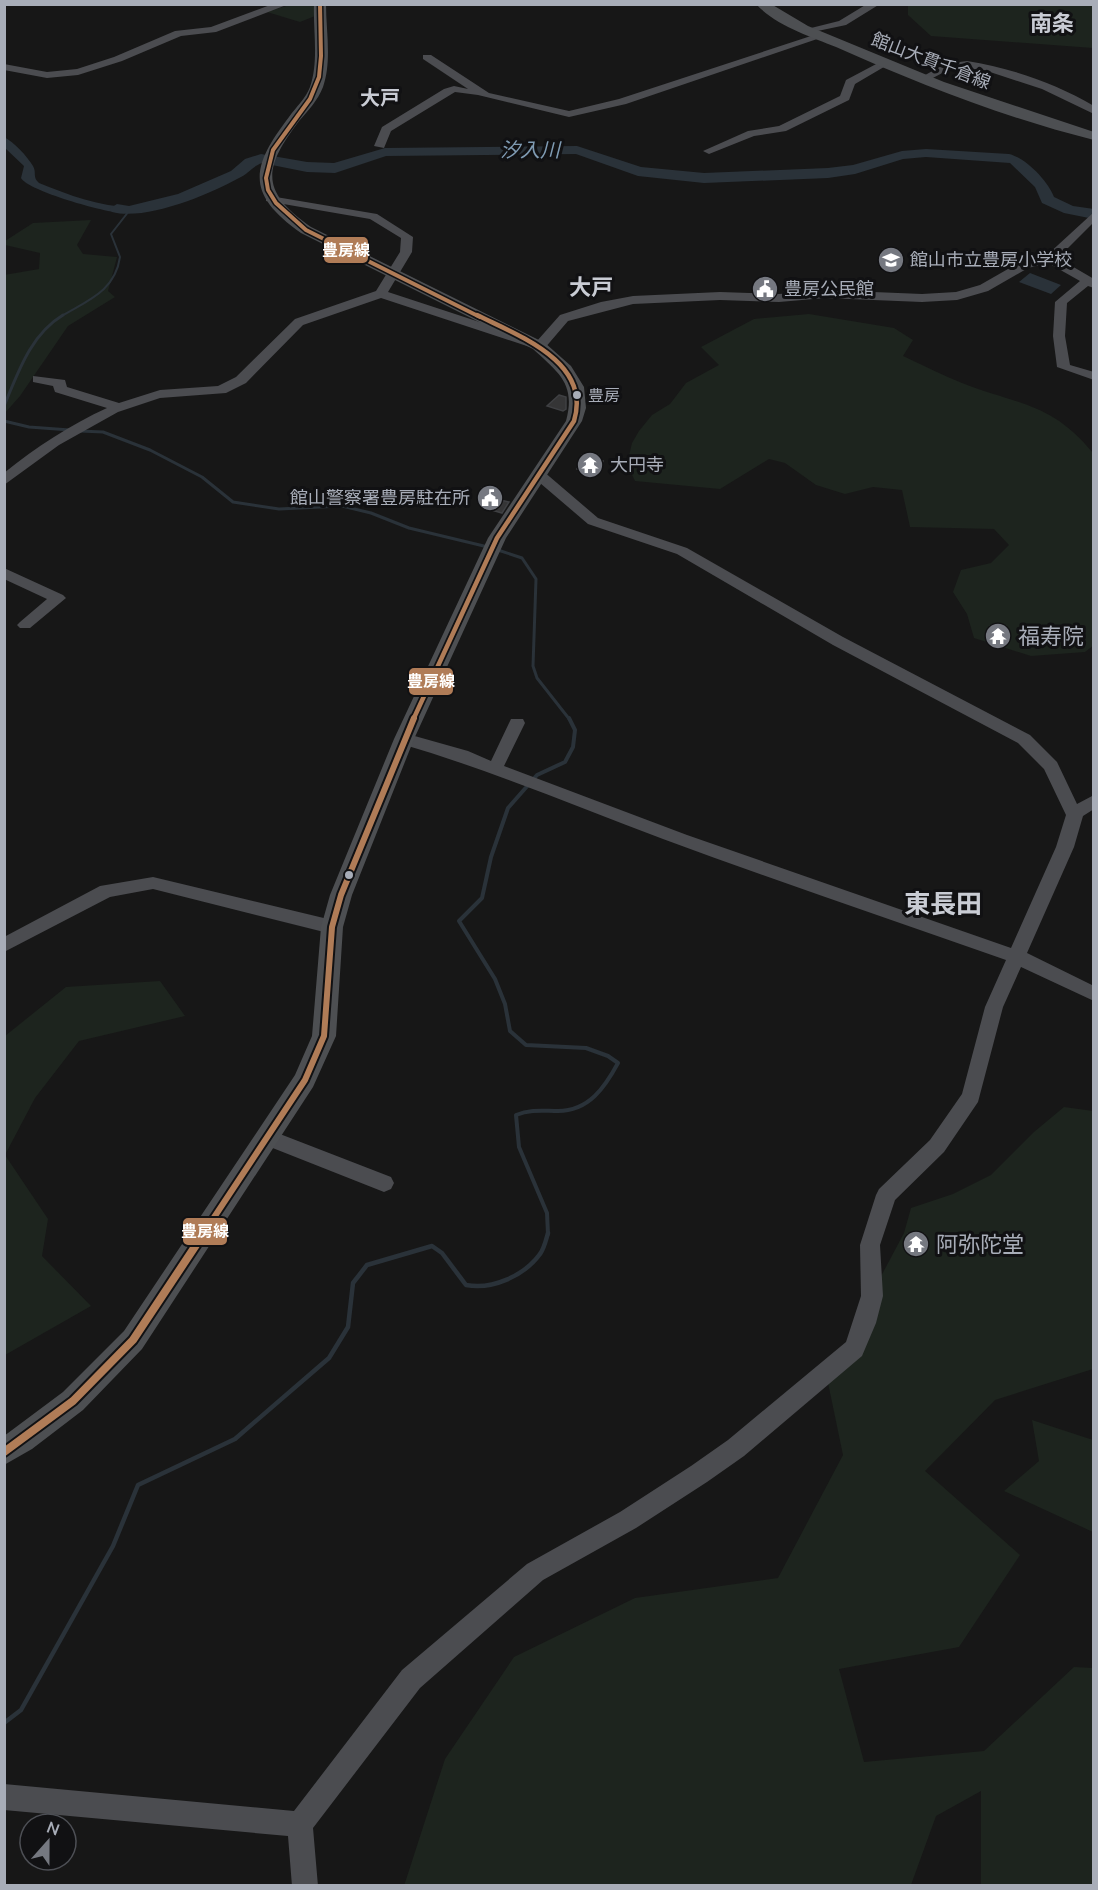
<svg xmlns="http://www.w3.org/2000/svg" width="1098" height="1890" font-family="Mulish,'Noto Sans JP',sans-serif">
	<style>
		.green { fill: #1d241e }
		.water { fill: #2a3239 }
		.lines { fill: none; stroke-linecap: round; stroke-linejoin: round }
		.stream-far3 { stroke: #2a3239; stroke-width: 2 }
		.stream-far2 { stroke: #2a3239; stroke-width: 3 }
		.stream-far1 { stroke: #2a3239; stroke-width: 4 }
		.stream { stroke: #2a3239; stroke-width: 4.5 }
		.river { fill: #2a3239; fill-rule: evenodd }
		.building { fill: #353536; stroke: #3f4043; stroke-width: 1.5 }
		.minor { fill: #4b4c50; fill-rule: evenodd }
		.major { fill: #4d4f52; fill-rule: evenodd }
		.bus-1-far3-casing { stroke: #111113; stroke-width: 7 }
		.bus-1-far2-casing { stroke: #111113; stroke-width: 8 }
		.bus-1-far1-casing { stroke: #111113; stroke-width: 10 }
		.bus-1-casing { stroke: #111113; stroke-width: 12 }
		.bus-1-far3 { stroke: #b07c57; stroke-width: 4 }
		.bus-1-far2 { stroke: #b07c57; stroke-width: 4.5 }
		.bus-1-far1 { stroke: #b07c57; stroke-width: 6 }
		.bus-1 { stroke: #b07c57; stroke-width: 8 }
		.bus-dot { fill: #a8adb8; stroke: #111113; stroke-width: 2 }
		.labels { text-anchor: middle; stroke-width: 6; stroke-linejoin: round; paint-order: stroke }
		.far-bus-label { font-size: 16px; fill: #a8adb8; stroke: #111113; text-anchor: start }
		.far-street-label { font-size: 18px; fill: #a8adb8; stroke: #111113 }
		.far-poi-label { font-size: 18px; fill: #a8adb8; stroke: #111113; text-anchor: start }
		.far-neighbourhood-label { font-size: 20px; font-weight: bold; fill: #c9ccd4; stroke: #111113 }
		.far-water-label { font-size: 20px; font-style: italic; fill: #7f9bb3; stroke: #111113 }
		.far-quarter-label { font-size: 22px; font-weight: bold; fill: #c9ccd4; stroke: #111113 }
		.poi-label { font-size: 22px; fill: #a8adb8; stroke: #111113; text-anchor: start }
		.quarter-label { font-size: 26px; font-weight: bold; fill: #c9ccd4; stroke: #111113 }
		.line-badge { stroke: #111113; stroke-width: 2 }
		.badge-label { font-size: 16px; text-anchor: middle; font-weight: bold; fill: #fff }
	</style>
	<rect width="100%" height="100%" fill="#171717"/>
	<!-- green -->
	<path class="green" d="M908,4l185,1v43l-162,-12 -23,-21z
		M289,5h27l-1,11 -15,6 -33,-10z
		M91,220l-14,25 6,9 34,3 -9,34 7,6 -47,29 -48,70 -15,17 -1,-138 35,-6 1,-16 -35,-8v-4l28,-18z
		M809,314l85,14 19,12 -10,16c20,9 39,19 59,27 56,22 89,19 131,70l1,192 -9,7 -54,4 -57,-18 -7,-24 -14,-22 8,-22 30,-7 18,-18 -15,-16 -84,-2 -8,-37 -29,-3 -28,7 -29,-9 -31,-22 -16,-4 -49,30 -85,-8 -8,-17 5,-21 7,-12 13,-16 18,-11 16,-21 33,-18 -18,-18 53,-28z
		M160,981l25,35 -106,25 -44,57 -30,57 43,64 -6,37 49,50 -86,49v-319l61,-49z
		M1064,1107l29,4v258l-98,31 -70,71 95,84 -61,92 -120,22 25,93 120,-11 90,-84 19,1v217h-112v-94l-45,25 -25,69 -507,1 41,-127 69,-102 121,-59 143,-20 65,-123 -16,-77 77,-145 7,-25 42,-14 38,-19 43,-43z
		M1032,1420l61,20v92l-89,-41 35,-30z"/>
	<!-- water -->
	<path class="water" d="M4,137c11,6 22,18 29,29 4,7 -1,11 6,17 35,14 71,28 109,23 -7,3 -16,7 -23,7 -16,1 -97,-22 -104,-35l3,-12 -19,-18z
		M1030,273l31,12 -10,9 -32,-12z"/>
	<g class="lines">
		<!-- stream-far3 -->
		<path class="stream-far3" d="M60,317c26,-16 55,-25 60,-60l-9,-23 18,-23"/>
		<!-- stream-far2 -->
		<path class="stream-far2" d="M4,406c14,-33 26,-71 59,-91
			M4,421l25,6 41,3
			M80,431l23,1 47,18 52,27 31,25 46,7 63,-3 29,7 38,15 79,19
			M4,491v4
			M498,550l24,8 14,21 -3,87 4,12 33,42"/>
		<!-- stream-far1 -->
		<path class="stream-far1" d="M548,1234l-1,-21 -28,-66 -3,-32c15,-6 27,-4 42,-4 31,0 47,-24 60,-48l-10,-7 -22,-8 -60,-3 -16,-14 -5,-27 -10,-25 -36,-58 23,-23 9,-41 17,-49 29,-33 28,-13 8,-15 2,-17 -6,-12"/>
		<!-- stream -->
		<path class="stream" d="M4,1723l17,-13 92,-164 25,-61 97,-46 94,-81 19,-31 5,-44 14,-18 65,-19 10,7 24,32c26,5 58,-9 74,-31 4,-5 6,-14 8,-21"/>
		<!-- river -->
		<path class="river" d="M577,146l64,21 63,6 124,-5 25,-3 49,-14 24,-2 83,5c17,4 39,27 45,43l19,9 21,3v10l-30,-6 -22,-10 -7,-16 -25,-24 -84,-6 -23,2 -48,15 -27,4 -124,5 -66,-7 -62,-22 -190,2 -51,17 -28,-1 -45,-9c-9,3 -14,11 -23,15 -31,17 -93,43 -127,34l-3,-3 8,-5 12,2 49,-12 53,-23 14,-12 16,-5 46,8 27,1 51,-15z"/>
	</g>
	<!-- building -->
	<path class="building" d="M559,395l7,2v12l-3,2 -16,-5z
		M583,457l20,4 -5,11 -21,-3z
		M492,498l17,4 -7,11 -17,-5z
		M909,1237h12l2,14h-12z"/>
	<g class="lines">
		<!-- minor -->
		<path class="minor" d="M273,4h16l-73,28 -35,4 -59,25 -44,14 -31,3 -43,-8v-6l43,8 30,-3 37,-12 61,-26 36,-4z
			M867,4h13l-34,21 -38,8 -5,-3 36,-9z
			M817,34l9,2 -200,68 -57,13 -91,-22 -23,-3 -64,39 -7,17 -10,-2 8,-19 62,-38 10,-3 14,3 -45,-30v-4h8l58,38 80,18 50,-12z
			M967,61c44,7 88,22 127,45v8l-52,-25 -58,-19 -32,-2 -25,13 -9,-2 27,-15z
			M880,62l9,2 -34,20 -6,16 -63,31 -32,5 -45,18 -6,-3 45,-20 31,-5 61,-30 6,-16z
			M270,196l107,18 36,23 -1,15 -24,40 149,49 23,-26 41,-13 32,-6 87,-4 59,2 46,-4 97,4 34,-2 24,-7 40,-23 26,-6 48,-44v10l-36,36 36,21v9l-6,-2 -21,17 -2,33 5,29 24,7v8l-37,-13 -4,-31 2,-34 25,-21 -32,-18 -20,5 -40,23 -31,9 -35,2 -97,-4 -46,4 -59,-2 -87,4 -65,17 -24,28 -5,1 -158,-52 -78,27 -57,58 -20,10 -66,5 -42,14 -59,33 -55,40v-12c32,-26 66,-48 103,-65l-52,-16 -2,-6 -20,-4v-6l32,4 2,7 52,16 41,-13 58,-4 18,-9 59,-58 81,-28 24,-39 1,-14 -31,-19 -104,-18v-4z
			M538,470l5,1 55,47 89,30 156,89 187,98 27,27 20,42 17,-9v14l-11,7 -9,31 -47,106 67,33v15l-73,-34 -18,40 -25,95 -34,50 -49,48 -15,45 3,51 -7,27 -14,33 -118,100 -37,26 -71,46 -93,52 -123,108 -107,140 5,58h-26l-4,-50 -284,-26v-26l290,27 108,-141 125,-106 93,-52 71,-46 37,-26 118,-98 15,-46 -1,-51 16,-50 3,-6 51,-49 32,-46 23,-87 21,-47c-114,-40 -229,-79 -343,-121 -88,-33 -175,-70 -265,-96l-2,-4 8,-6 64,18 23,10 20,-42h12l2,4 -21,43 183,69 324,113 45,-101 10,-32 -22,-46 -26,-26 -185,-98 -156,-91 -89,-30 -55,-47v-6z
			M4,568l59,27 3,3 -36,30h-10l-3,-3 3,-3 27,-23 -43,-20z
			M153,877l179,43 6,2 3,5 -3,5 -6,2 -179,-45 -43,8 -106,55v-15l96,-51z
			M267,1129l124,48 3,6 -3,6 -7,3 -124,-49 -3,-6 3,-6z"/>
		<!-- major -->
		<path class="major" d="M314,4h12c0,27 6,57 -3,83 -5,13 -15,24 -24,34 -36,48 -39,70 12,106l234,116 26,23 13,21 2,21 -4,13 -76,117 -92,201 -62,156 -9,32 -7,109 -23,51 -171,262 -59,61 -51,39 -28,16v-29l59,-44 61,-61 171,-256 17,-39 9,-109 9,-32 64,-156 94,-201 78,-117c10,-37 -7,-48 -33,-72l-232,-116c-55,-39 -51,-65 -12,-116 7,-10 17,-19 21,-30 9,-26 3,-56 4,-83z
			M756,4h15l37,22 136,56 150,50v8c-89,-22 -175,-56 -258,-93 -26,-11 -60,-21 -80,-43z"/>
		<!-- bus-1-far3 casing -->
		<g class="bus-1-far3-casing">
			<path id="bus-1-far3" d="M320,4l1,52 -2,21 -9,22 -37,51 -7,28 2,12 8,13 30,27 174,87"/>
		</g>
		<!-- bus-1-far2 casing -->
		<g class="bus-1-far2-casing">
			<path id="bus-1-far2" d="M413,720l84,-182 77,-117c18,-59 -55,-85 -97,-106"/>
		</g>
		<!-- bus-1-far1 casing -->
		<g class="bus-1-far1-casing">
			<path id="bus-1-far1" d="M203,1234l102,-154 19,-44 8,-109 9,-32 73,-177"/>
		</g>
		<!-- bus-1 casing -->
		<g class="bus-1-casing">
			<path id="bus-1" d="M4,1452l69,-51 60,-61 71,-107"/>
		</g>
		<!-- bus-1-far3 -->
		<use href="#bus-1-far3" class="bus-1-far3"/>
		<!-- bus-1-far2 -->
		<use href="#bus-1-far2" class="bus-1-far2"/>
		<!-- bus-1-far1 -->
		<use href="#bus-1-far1" class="bus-1-far1"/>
		<!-- bus-1 -->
		<use href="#bus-1" class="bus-1"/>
	</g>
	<!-- icons -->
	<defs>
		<g id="school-disc" transform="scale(1.35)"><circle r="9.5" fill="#757880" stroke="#111113"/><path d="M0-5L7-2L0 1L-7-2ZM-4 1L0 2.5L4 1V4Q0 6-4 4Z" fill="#fff"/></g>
		<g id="civic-disc" transform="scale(1.35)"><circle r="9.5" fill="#757880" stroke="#111113"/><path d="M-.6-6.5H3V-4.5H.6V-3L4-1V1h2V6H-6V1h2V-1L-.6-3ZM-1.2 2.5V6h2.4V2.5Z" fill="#fff"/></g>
		<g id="temple-disc" transform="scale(1.35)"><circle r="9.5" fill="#757880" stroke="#111113"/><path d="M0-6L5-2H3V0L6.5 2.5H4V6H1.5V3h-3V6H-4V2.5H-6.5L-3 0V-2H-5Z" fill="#fff"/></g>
	</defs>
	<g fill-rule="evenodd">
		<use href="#school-disc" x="891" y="260"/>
		<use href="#civic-disc" x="765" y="289"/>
		<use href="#temple-disc" x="590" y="465"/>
		<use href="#civic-disc" x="490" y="498"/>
		<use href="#temple-disc" x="998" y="636"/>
		<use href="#temple-disc" x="916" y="1244"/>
	</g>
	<!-- markers -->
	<g class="bus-dot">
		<circle cx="577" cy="395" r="5"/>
		<circle cx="349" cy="875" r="5"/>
	</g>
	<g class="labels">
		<!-- far-bus labels -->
		<g class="far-bus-label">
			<text x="588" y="401">豊房</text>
		</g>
		<!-- far-street labels -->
		<g class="far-street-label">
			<text transform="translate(931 61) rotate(21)" y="6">館山大貫千倉線</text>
		</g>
		<!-- far-poi labels -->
		<g class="far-poi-label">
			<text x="910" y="266">館山市立豊房小学校</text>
			<text x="784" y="295">豊房公民館</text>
			<text x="610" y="471">大円寺</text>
			<text x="470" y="504" text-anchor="end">館山警察署豊房駐在所</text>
		</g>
		<!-- far-neighbourhood labels -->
		<g class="far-neighbourhood-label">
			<text x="380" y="105">大戸</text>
		</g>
		<!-- far-water labels -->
		<g class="far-water-label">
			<text x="530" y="157">汐入川</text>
		</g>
		<!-- far-quarter labels -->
		<g class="far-quarter-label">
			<text x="1052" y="31">南条</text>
			<text x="591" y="295">大戸</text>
		</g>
		<!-- poi labels -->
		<g class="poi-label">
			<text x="1018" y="644">福寿院</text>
			<text x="936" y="1252">阿弥陀堂</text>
		</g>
		<!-- quarter labels -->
		<g class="quarter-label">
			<text x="943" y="913">東長田</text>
		</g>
	</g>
	<g class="line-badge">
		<rect x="323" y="236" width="46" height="28" rx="6" fill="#b07c57"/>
		<rect x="408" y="667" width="46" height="29" rx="6" fill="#b07c57"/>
		<rect x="182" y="1217" width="46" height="29" rx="6" fill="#b07c57"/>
	</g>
	<g class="badge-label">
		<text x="346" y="256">豊房線</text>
		<text x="431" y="687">豊房線</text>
		<text x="205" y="1237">豊房線</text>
	</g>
	<!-- border -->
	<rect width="1098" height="1890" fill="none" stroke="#a8adb8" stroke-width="12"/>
	<!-- north arrow -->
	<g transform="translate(48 1842) rotate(21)"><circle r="28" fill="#111113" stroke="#4d4f55" stroke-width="1.5"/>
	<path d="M0-4.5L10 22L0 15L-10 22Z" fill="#757880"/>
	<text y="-9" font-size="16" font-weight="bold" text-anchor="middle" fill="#a8adb8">N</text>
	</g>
</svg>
